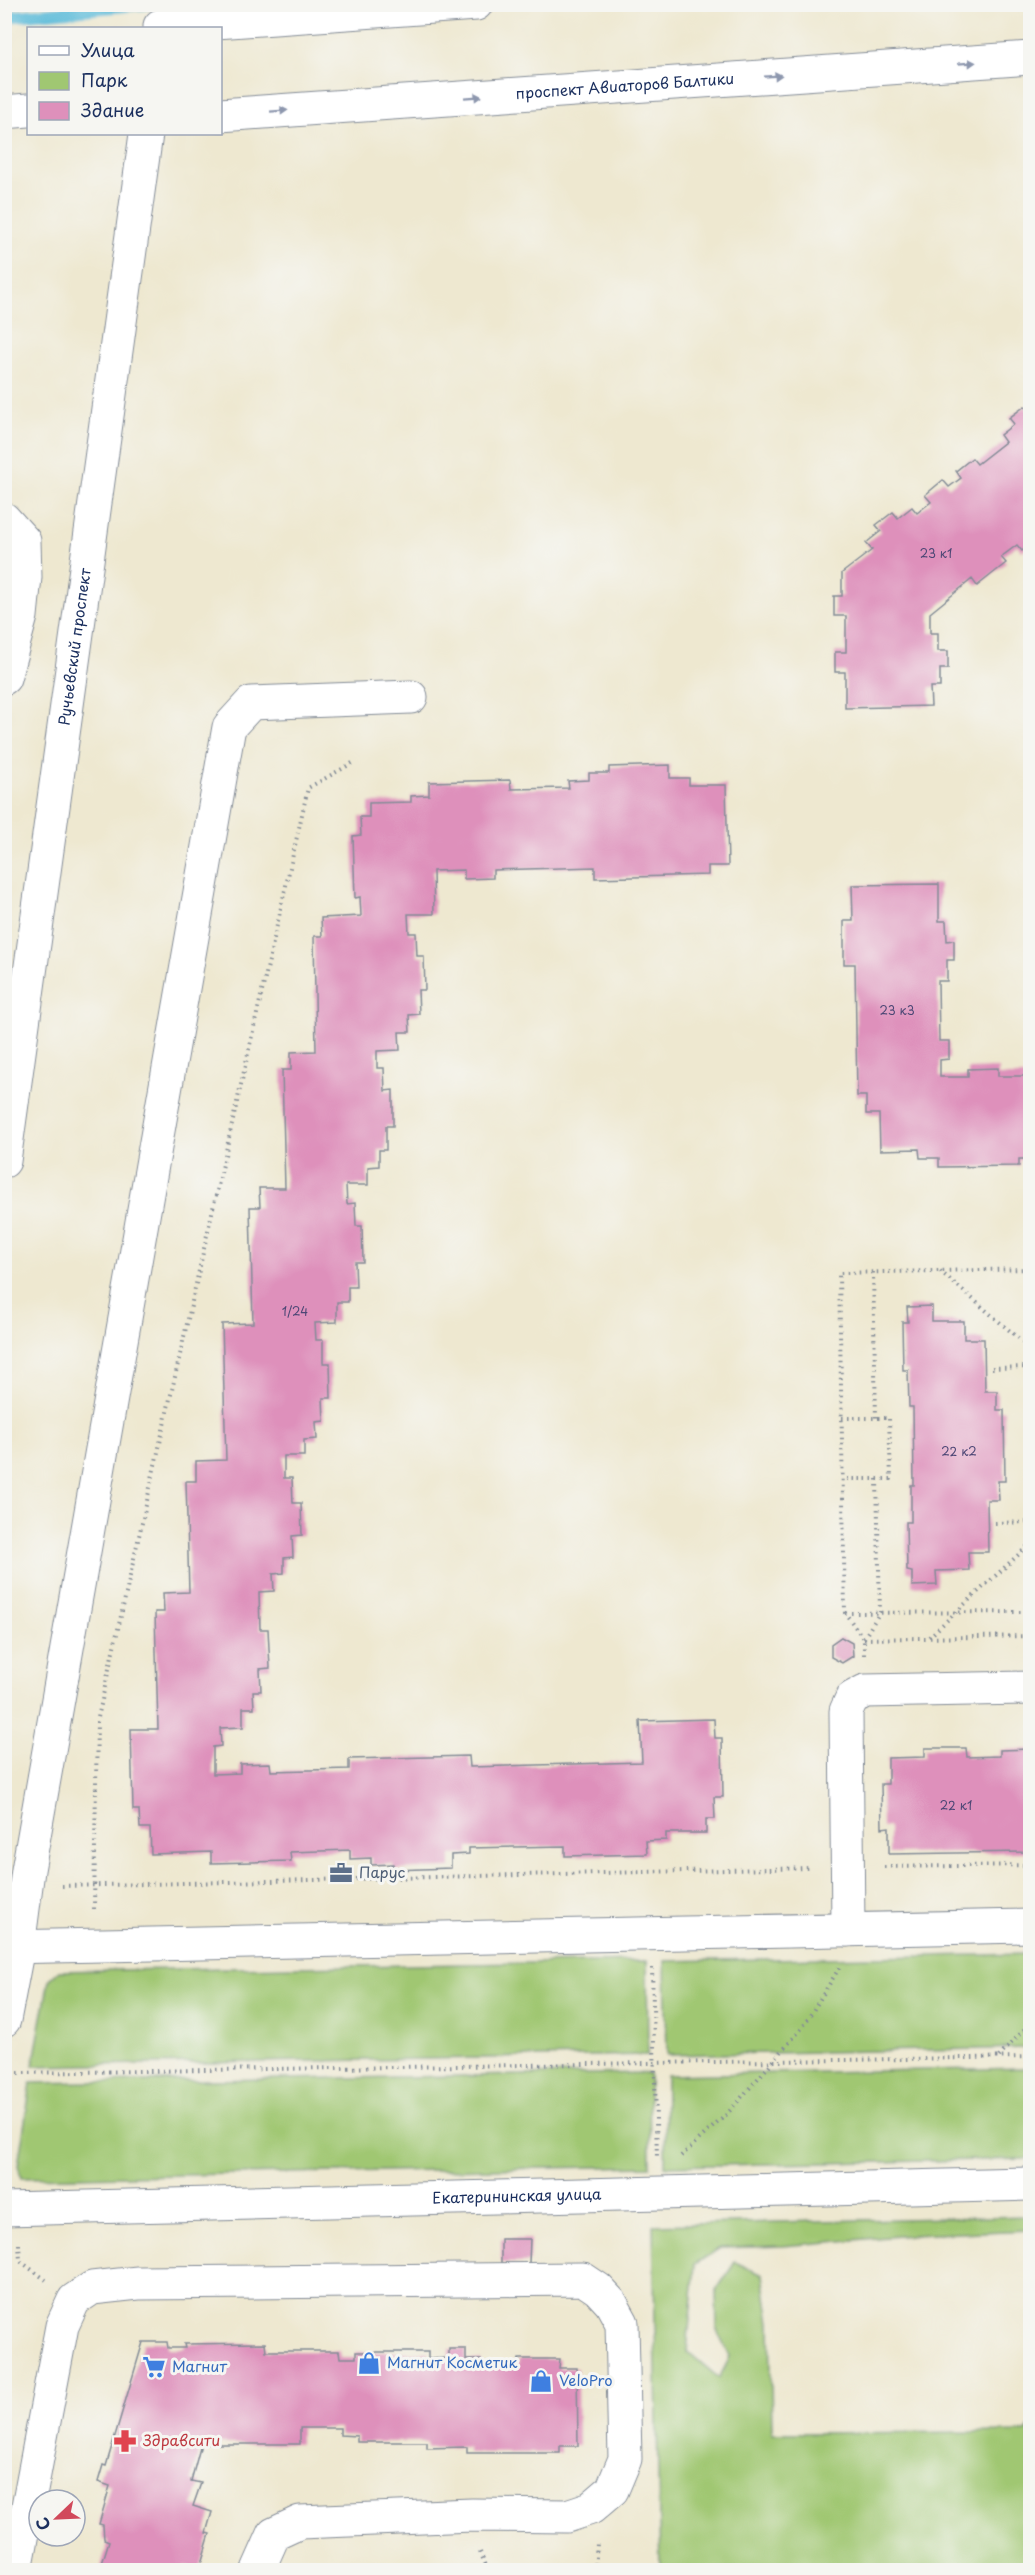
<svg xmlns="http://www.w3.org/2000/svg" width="1035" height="2575" font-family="'Playpen Sans',sans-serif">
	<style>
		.green { fill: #a0c772; stroke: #5e7b68; stroke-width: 1.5 }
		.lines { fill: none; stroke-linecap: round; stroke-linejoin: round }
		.stream { stroke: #5bbbd9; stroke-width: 12 }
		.building { fill: #de90bb }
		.minor-casing { stroke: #848c97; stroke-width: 35 }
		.path { stroke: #848c97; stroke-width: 4; stroke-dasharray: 1.5 4.5; stroke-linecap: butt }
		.minor { stroke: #fff; stroke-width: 33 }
		.oneway { fill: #8d97ae }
		.labels { text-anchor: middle; stroke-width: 6; stroke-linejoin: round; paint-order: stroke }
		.number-label { font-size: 12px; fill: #4c4775 }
		.street-label { font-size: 15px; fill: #1b2f5e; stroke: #f6f6f2 }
		.service-label { font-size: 15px; fill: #4e5e75; stroke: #f6f6f2; text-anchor: start }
		.shop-label { font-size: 15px; fill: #366cbe; stroke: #f6f6f2; text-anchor: start }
		.health-label { font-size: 15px; fill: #be3a42; stroke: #f6f6f2; text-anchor: start }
	</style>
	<rect width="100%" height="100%" fill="#f6f6f2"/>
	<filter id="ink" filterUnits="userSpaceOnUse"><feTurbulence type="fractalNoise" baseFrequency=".0167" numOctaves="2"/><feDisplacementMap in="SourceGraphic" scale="12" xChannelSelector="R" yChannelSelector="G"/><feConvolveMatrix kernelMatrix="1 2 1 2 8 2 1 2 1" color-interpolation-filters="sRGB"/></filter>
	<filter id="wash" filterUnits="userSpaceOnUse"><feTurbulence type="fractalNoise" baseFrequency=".008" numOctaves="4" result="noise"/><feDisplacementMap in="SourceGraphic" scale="24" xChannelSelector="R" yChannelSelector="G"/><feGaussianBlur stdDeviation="1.35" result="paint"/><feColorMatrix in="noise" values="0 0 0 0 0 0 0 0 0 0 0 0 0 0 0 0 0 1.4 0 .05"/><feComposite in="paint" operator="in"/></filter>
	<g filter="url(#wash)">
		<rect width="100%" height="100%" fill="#eee8d0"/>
		<!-- green -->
		<path class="green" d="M1030,1954v94l-363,7 -2,-94z
			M647,1961l1,94 -615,11 16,-86 10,-9z
			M1030,2068v91l-365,7 1,-91z
			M649,2073l1,93 -629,12 -3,-13 13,-82z
			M1030,2216v14l-119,5 -128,11 -63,2 -25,16 -8,87 32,27 11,-21 -13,-27 -1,-39 19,-29 28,13 7,48 2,110 254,-1 4,-5v143h-370l-7,-345z"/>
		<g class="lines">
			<!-- stream -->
			<path class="stream" d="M4,17l144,-13"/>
		</g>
		<g id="blocks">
			<!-- building -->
			<path class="building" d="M1025,406l4,5 1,-1v134l-8,7 -5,-6 -16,12 5,6 -29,23 -5,-7 -42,34v20h8v18h10v18h-8v18h-10l1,19 -86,2v-36h-10v-20h11v-36h-12v-20h8v-23l30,-23 -6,-7 15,-12 -5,-6 17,-13 5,6 14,-11 5,6 14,-11 -6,-7 18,-15 6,7 12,-9 -5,-7 16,-13 5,6 28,-22 -5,-7 14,-11 -5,-6z
				M670,765v13h19v7h37l2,81h-20v9l-113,3v-11l-102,3v8l-29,1v-9l-31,1 1,43h-26l1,19h7l1,23h7l1,34h-7l1,24 -10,1 1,17h-11l1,18 -23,1v17h7l1,23 8,-1v36h-7v24h-7v16l-11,1v18h-22l1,19 8,-1 1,23h6l1,36h-8l1,25h-8v15h-11v20l-22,1 1,17h7v23h7l1,35h-8l1,23 -8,1 1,17 -13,1v16h-20v22h8l1,25h8l1,32 -10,1 1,21 -9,1v15l-11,1 1,17 -15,1 1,37h8l2,39 -10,1 1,22h-8l1,17h-11v19l-23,1 1,18 -8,1v27l27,-1v-9l30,-1 1,8 78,-2v-10l120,-3 1,11 172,-5 -2,-41 74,-2 1,19h7l1,59h-9l1,22h-9v14h-40v7l-20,1 1,13 -82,2v-10l-96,2v6l-18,1v13l-58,2v-6l-22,1v-7l-21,1v-9l-60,2 1,9 -80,2v-11l-60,2 -1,-26h-10l-1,-18h-6l-2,-81h27l-3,-117h9l-1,-19 26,-1 -3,-111h10v-20l30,-1 -4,-136 31,-1 -3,-116h10l-1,-19h26l-3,-118h9v-18l25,-1 -2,-115h8l-1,-18 40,-2 -1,-19 -5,1 -2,-62 8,-1 -1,-18h9v-14l42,-1v-6l18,-1v-13l81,-2 1,9 58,-1 -1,-7 21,-1v-7h20v-6z
				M939,884v37h7l1,20 7,-1v20h-7v21h-9l1,60h10v18l-9,1v17h28v-8l30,-1v8h32v83h-11v7l-80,1v-9h-19l-1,-9 -39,1 -1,-36h-13v-18h-9l-2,-132h-11v-43h9l-1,-36z
				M932,1306v15h32v18h20l1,52h12v19h7l1,71h-7l1,19h-12l1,52h-20l1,18 -33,1 1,14 -25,1v-14l-5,-1 -1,-49h5v-37h3l-1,-78h-4l-1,-37h-5l-1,-48h6l-1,-15z
				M841,1637l11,6 1,13 -11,7 -11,-6v-13z
				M925,1748h41l1,9 33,-1v-6l30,-1v103l-141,2v-27l-7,1 -1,-44h7v-26l37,-1z
				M501,2239h29l-1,24h-28z
				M143,2342h24l1,6h17l-1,-4 81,-1 1,8h73l1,7h16v-6h72v7l21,-1v-9h17v11h15v4h37l1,-5h41l-1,9h18l1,78h-18v7h-93v-6l-40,1v-6h-70v-6l-17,-1v-7h-40v16h-99l-10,37 10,2 -8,23 19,6 -6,21 4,1 -11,36 -14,-4 -2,4h-83l9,-29 -5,-2 -1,-14 -4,-1 11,-38 -12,-4 5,-17 3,1z"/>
		</g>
	</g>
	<g filter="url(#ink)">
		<use href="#blocks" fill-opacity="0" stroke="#848c97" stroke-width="1.5"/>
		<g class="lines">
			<!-- minor casing -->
			<g class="minor-casing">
				<g id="minor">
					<path d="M160,28v-2l316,-22"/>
					<path d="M4,112l24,-2"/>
					<path id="s1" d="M220,115l810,-57"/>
					<path d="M4,519l20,22 1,36 -4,39 -17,62"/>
					<path id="s2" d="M4,1161l142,-1027"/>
					<path d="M848,1930l-2,-219 6,-13 13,-7 165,-3"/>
					<path d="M4,1947l1026,-21"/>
					<path d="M4,2020l14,-73 10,-77 201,-1143 22,-24 160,-6"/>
					<path id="s3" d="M4,2209l1026,-25"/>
					<path d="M16,2570l46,-244 12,-26 18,-12 46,-5 445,-4 15,10 13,14 11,20 3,136 -13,31 -21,18 -24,8 -95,-1 -172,7 -26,12 -16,36"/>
				</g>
			</g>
			<!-- path -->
			<path class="path" d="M940,1271l90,77
				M873,1272l3,146
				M992,1368l38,-1
				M842,1418h47l2,61h-47
				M995,1523l35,-1
				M845,1613l185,-1
				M929,1637l101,-93
				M864,1638l16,-26 -3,-133
				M864,1639l166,-3
				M864,1655v-16l-19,-26 -6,-340 191,-4
				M884,1867l146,-2
				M62,1886l749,-18
				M94,1909l3,-187 211,-934 48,-27
				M652,1968l5,190
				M999,2057l31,-34
				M18,2073l1012,-16
				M681,2156l45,-41 77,-88 38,-62
				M19,2244l1,17 26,19
				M480,2552l8,18
				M595,2570l2,-26"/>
			<!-- minor -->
			<use href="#minor" class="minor"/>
		</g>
		<!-- one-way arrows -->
		<defs><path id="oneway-solid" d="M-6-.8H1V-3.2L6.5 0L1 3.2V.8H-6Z" transform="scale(1.5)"/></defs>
		<g class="oneway">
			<use href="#oneway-solid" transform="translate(967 63) rotate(-4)"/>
			<use href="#oneway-solid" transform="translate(773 76) rotate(-4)"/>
			<use href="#oneway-solid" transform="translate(473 97) rotate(-4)"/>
			<use href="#oneway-solid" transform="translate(279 111) rotate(-4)"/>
		</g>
	</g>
	<!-- icons -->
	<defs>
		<g id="office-bare" transform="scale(1.8)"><path d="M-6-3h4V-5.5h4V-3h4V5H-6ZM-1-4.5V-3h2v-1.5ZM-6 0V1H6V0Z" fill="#5c6f8a" stroke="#f6f6f2" stroke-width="2.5" paint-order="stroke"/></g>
		<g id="shop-bare" transform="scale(1.8)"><path d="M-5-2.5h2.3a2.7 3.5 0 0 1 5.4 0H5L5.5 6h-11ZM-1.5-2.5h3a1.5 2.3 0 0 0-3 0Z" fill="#3f7fe0" stroke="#f6f6f2" stroke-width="2.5" paint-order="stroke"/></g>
		<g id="supermarket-bare" transform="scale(1.8)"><path d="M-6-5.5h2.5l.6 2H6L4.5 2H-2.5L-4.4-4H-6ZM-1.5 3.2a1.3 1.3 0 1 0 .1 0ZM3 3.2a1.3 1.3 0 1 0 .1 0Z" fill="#3f7fe0" stroke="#f6f6f2" stroke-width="2.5" paint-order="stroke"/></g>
		<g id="pharmacy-bare" transform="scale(1.8)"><path d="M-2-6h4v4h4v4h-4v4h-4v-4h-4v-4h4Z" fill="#e0444e" stroke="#f6f6f2" stroke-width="2.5" paint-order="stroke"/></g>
	</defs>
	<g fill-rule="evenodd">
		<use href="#office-bare" x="341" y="1873"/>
		<use href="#shop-bare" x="369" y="2363"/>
		<use href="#supermarket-bare" x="154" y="2367"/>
		<use href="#shop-bare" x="541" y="2381"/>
		<use href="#pharmacy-bare" x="125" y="2441"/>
	</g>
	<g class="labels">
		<!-- number labels -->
		<g class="number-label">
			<text x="936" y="558">23 к1</text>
			<text x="897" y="1015">23 к3</text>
			<text x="295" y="1316">1/24</text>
			<text x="959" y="1456">22 к2</text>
			<text x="956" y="1810">22 к1</text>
		</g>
		<!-- street labels -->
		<g class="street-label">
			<text dy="5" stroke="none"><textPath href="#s1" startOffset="406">проспект Авиаторов Балтики</textPath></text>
			<text dy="5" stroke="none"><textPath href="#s2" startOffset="519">Ручьевский проспект</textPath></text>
			<text dy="5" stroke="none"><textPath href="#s3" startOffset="513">Екатерининская улица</textPath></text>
		</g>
		<!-- service labels -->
		<g class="service-label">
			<text x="359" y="1878">Парус</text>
		</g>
		<!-- shop labels -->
		<g class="shop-label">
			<text x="387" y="2368">Магнит Косметик</text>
			<text x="172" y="2372">Магнит</text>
			<text x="559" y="2386">VeloPro</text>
		</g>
		<!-- health labels -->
		<g class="health-label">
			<text x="143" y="2446">Здравсити</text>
		</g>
	</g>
	<!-- margin -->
	<rect width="1035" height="2575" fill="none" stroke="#f6f6f2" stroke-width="24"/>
	<!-- legend -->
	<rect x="27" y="27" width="195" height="108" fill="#f6f6f2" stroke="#9ea6b7" stroke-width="1.5"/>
	<rect x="39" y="46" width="30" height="9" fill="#ffffff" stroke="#9ea6b7" stroke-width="1.5"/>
	<text x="81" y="57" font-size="18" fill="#1b2f5e">Улица</text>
	<rect x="39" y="72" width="30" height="18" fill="#a0c772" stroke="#9ea6b7" stroke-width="1.5"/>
	<text x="81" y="87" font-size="18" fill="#1b2f5e">Парк</text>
	<rect x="39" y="102" width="30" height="18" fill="#de90bb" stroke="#9ea6b7" stroke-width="1.5"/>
	<text x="81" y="117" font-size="18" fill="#1b2f5e">Здание</text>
	<!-- north arrow -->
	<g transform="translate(57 2518) rotate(247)"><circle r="28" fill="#f6f6f2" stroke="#9ea6b7" stroke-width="1.5"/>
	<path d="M0-4.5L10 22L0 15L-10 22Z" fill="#d1495b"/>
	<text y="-9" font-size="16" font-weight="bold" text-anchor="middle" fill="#1b2f5e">С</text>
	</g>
</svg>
